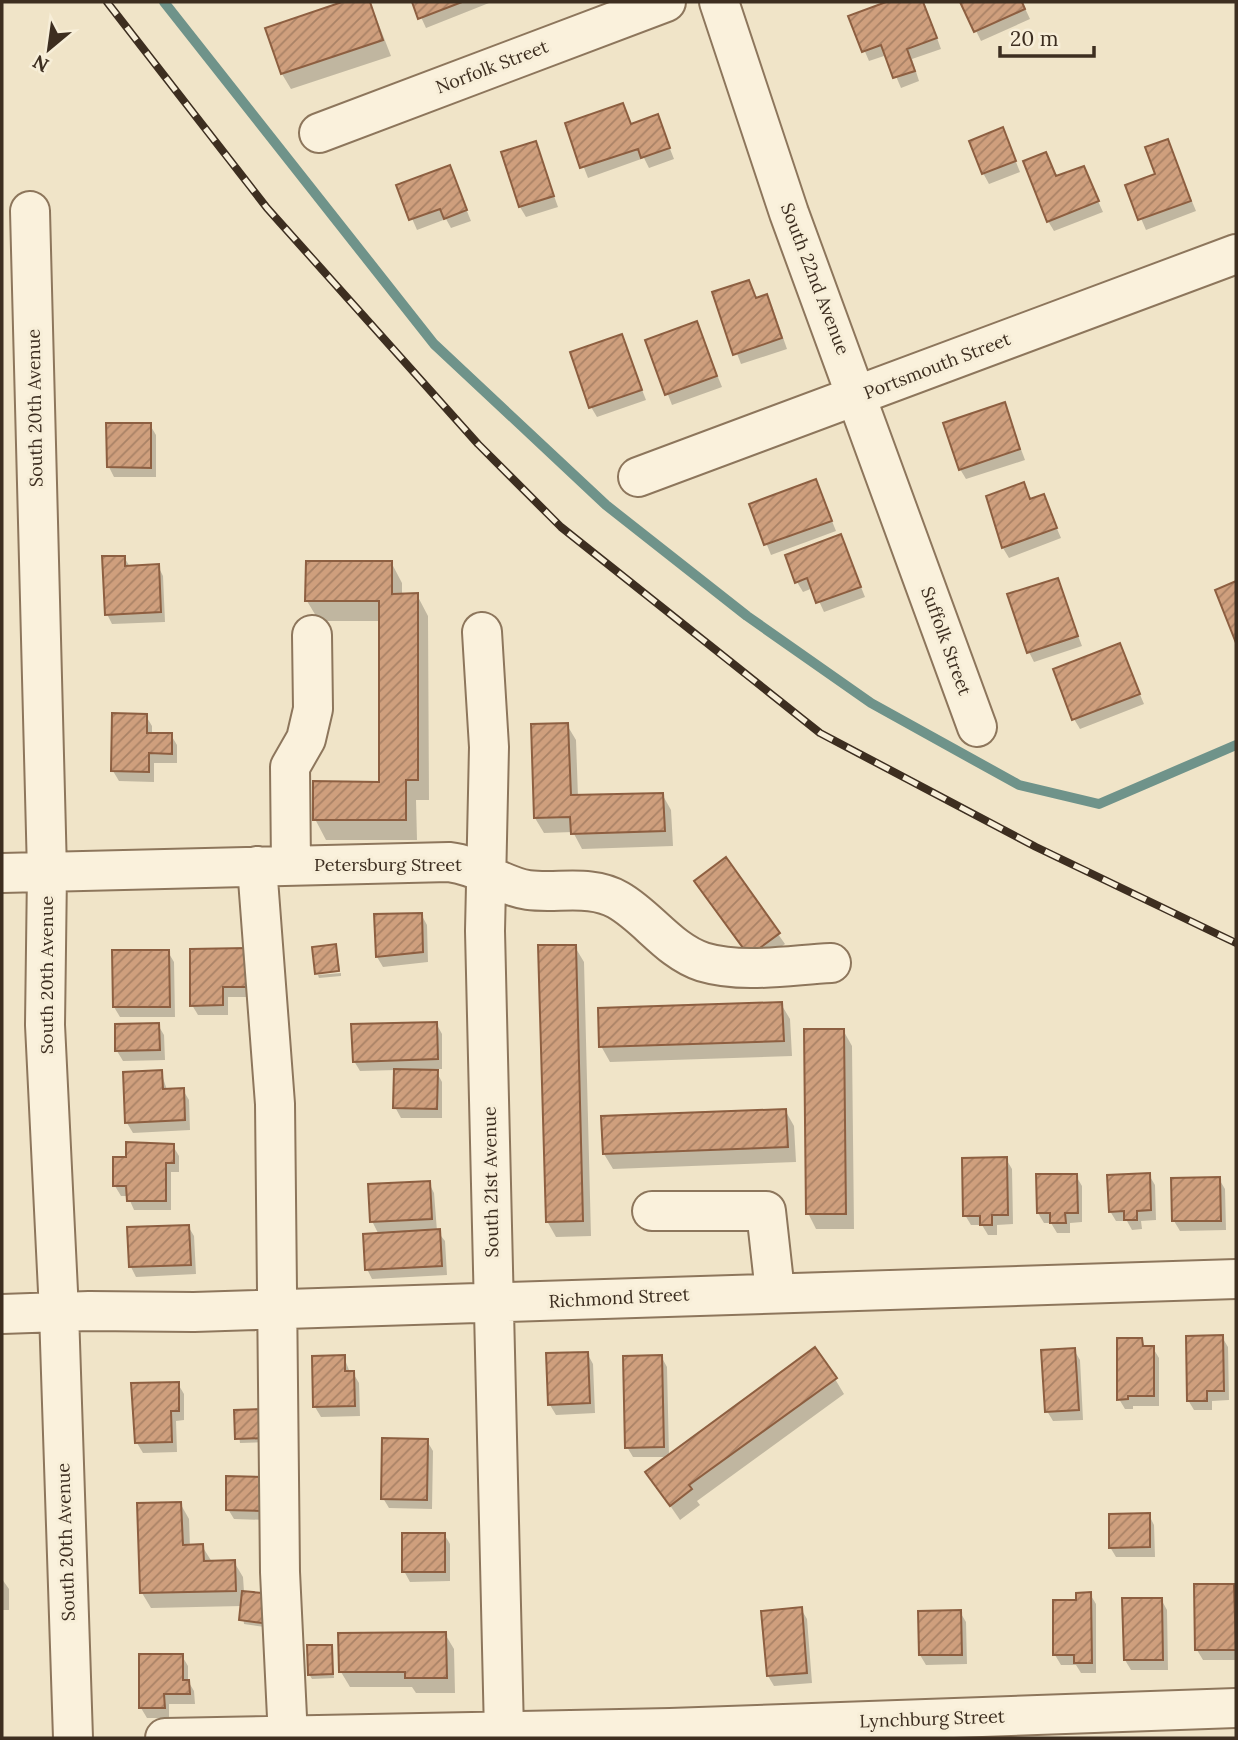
<svg xmlns="http://www.w3.org/2000/svg" width="1238" height="1740" font-family="Lora,serif">
	<style>
		.shadow { fill: #0003 }
		.lines { fill: none; stroke-linecap: round; stroke-linejoin: round }
		.stream { stroke: #6f938a; stroke-width: 10 }
		.building { fill: url(#building-hatch); stroke: #8d5f41; stroke-width: 2 }
		.minor-casing { stroke: #8d765c; stroke-width: 42 }
		.minor { stroke: #faf1dc; stroke-width: 38 }
		.rail-casing { stroke: #3d2e20; stroke-width: 8 }
		.rail { stroke: #f7eed8; stroke-width: 5; stroke-dasharray: 16; stroke-linecap: butt }
		.labels { text-anchor: middle; stroke-width: 6; stroke-linejoin: round; paint-order: stroke }
		.street-label { font-size: 18px; fill: #3d2e20; stroke: #f7eed8 }
	</style>
	<defs>
		<pattern id="building-hatch" width="6" height="6" patternUnits="userSpaceOnUse" patternTransform="scale(1.75)"><rect width="6" height="6" fill="#cf9f7d"/><path d="M-1 1l2-2M0 6l6-6M5 7l2-2" fill="none" stroke="#a98266"/></pattern>
	</defs>
	<rect width="100%" height="100%" fill="#f0e4c8"/>
	<!-- shadow -->
	<path class="shadow" d="M348,2h22l21,54 -100,33 -9,-15 -15,-45z
		M414,2h74l1,1 -63,25z
		M892,2h32l17,47 -29,10 7,22 -18,7 -14,-33 -18,6 -19,-44z
		M962,2h60l8,17 -49,22z
		M622,105l10,20 25,-9 17,43 -25,9 -5,-10 -56,20 -21,-54z
		M1003,130l17,42 -31,12 -6,-11z
		M1167,141l29,70 -50,19 -19,-44 30,-11z
		M535,143l23,64 -32,10 -6,-10z
		M1046,154l11,24 26,-10 20,44 -49,19 -6,-10z
		M449,167l22,54 -20,7 -5,-9 -29,11 -19,-44z
		M748,282l9,18 10,-4 5,10 15,43 -46,15 -27,-71z
		M696,323l26,64 -50,18 -25,-64z
		M621,336l25,64 -49,17 -6,-10z
		M1004,404l21,56 -59,19 -6,-10z
		M150,425l6,10v42h-42l-5,-10z
		M816,481l20,50 -65,24 -20,-50z
		M1023,485l8,16 12,-5 18,42 -52,20 -6,-10z
		M841,537l24,60 -41,15 -11,-24 -10,4 -6,-10z
		M124,557l6,10 28,-1 5,10 2,46 -53,2 -5,-10z
		M391,562l11,21v13l15,-1 11,21 1,184h-13l1,40h-91l-11,-21 66,-36v-162h-62l-12,-20z
		M1057,580l25,66 -48,16 -5,-10z
		M1119,645l25,59 -64,25 -6,-10z
		M146,716l6,10v8l19,1 6,10v18h-23v19l-35,-1 -6,-10z
		M567,725l9,15 2,57 84,-3 9,16 2,36 -91,3 -9,-17 -29,1 -9,-15z
		M726,860l59,84 -30,21 -53,-73z
		M421,914l6,11 1,37 -45,5 -6,-10z
		M336,946l4,24 -23,2z
		M575,947l9,15 7,274 -35,1 -9,-16z
		M245,950l7,47h-24v18h-30l-6,-10z
		M168,952l6,10 1,55h-55l-6,-10z
		M341,973v3l-22,2 -1,-3z
		M781,1004l9,15 2,37 -182,6 -9,-16z
		M436,1023l6,11v35h-7l7,13v36h-41l-6,-11 1,-37 -36,1 -6,-10z
		M158,1025l6,10 1,25 -42,1 -6,-10z
		M843,1030l9,16 2,183h-38l-8,-16z
		M161,1072l6,18h16l6,10 1,30 -57,3 -6,-10z
		M785,1110l9,16 2,36 -183,7 -9,-15 -1,-37z
		M173,1146l6,10v16h-8v38h-37l-6,-14h-7l-6,-10 13,-27z
		M1006,1159l6,10 1,55 -16,1v10h-9l-6,-10h-11l-6,-10z
		M1149,1175l6,10 1,35 -15,1 1,8 -10,1 -5,-9h-11l-6,-10z
		M1076,1176l6,10v36l-12,1v10h-13l-6,-10h-7l-6,-10z
		M1219,1179l6,10 1,41 -46,1 -6,-10z
		M429,1183l5,10 3,38 8,10 2,34 -75,4 -5,-10 12,-34 -7,-14z
		M188,1226l6,10 2,38 -60,3 -5,-10z
		M1222,1337l6,10 1,53 -17,1v9h-18l-6,-10z
		M1141,1340l5,8h7l6,10v48h-26v3h-8l-6,-10z
		M1074,1350l6,10 3,60 -30,1 -6,-10z
		M587,1353l6,11 2,49 -39,2 -6,-10z
		M661,1356l6,11 2,89 166,-77 9,15 -147,107 3,4 -20,15 -33,-48 21,-15h-35l-6,-10z
		M344,1357l6,16h3l6,10 1,33 -39,1 -6,-10 -1,-49z
		M178,1384l6,10v26l-8,1 1,31 -34,1 -6,-10z
		M236,1412l32,30 -28,1z
		M427,1441l6,10 -1,58 -43,-1 -6,-10z
		M262,1478l5,42 -33,-1 -6,-10z
		M180,1503l9,16 1,28 12,-1 10,16h22l9,15 1,15 28,36 -28,-4 -2,-18 -91,2 -9,-15 -3,-88z
		M1149,1515l5,10 1,32h-39l-6,-10z
		M444,1534l6,10v37l-40,1 -6,-11z
		M2,1579l7,10v21h-7v33z
		M1233,1586l3,5v69h-33l-6,-10z
		M1090,1594l6,10v69h-15l-5,-8h-15l-6,-10 23,-54z
		M1161,1599l6,11 1,60h-37l-6,-10z
		M801,1609l6,10 5,64 -38,3 -6,-10z
		M960,1612l6,10 1,42 -41,1 -6,-10z
		M445,1634l9,15 1,44h-39l-4,-6h-62l-9,-15 -1,-37z
		M331,1646l3,32 -22,1 -3,-5z
		M182,1656l6,10v15l6,10 1,13h-26v14h-22l-6,-10z"/>
	<g class="lines">
		<!-- stream -->
		<path class="stream" d="M164,2l270,342 172,161 141,111 124,87 148,82 80,19 137,-59"/>
	</g>
	<!-- building -->
	<path class="building" d="M342,2h28l13,38 -102,34 -16,-46z
		M412,2h50l-44,17z
		M886,2h37l14,36 -30,11 8,22 -22,7 -12,-33 -19,7 -14,-36z
		M960,2h62l3,7 -51,23z
		M623,103l8,21 27,-10 12,34 -29,10 -3,-9 -58,19 -15,-45z
		M1003,127l13,34 -34,13 -13,-33z
		M1168,139l23,62 -53,19 -13,-35 30,-11 -10,-27z
		M536,141l18,55 -35,11 -18,-55z
		M1046,152l10,24 28,-10 15,35 -52,21 -24,-61z
		M450,165l17,45 -23,9 -4,-10 -31,11 -13,-35z
		M749,280l7,18 11,-4 15,44 -49,17 -21,-63z
		M697,321l20,55 -52,19 -20,-55z
		M622,334l20,56 -53,18 -19,-56z
		M1005,402l15,47 -61,21 -16,-47z
		M106,423h45v45l-44,-1z
		M816,479l16,42 -68,24 -15,-41z
		M1024,482l6,17 14,-5 13,34 -55,20 -16,-52z
		M841,534l20,53 -45,16 -9,-25 -12,5 -10,-28z
		M102,556h23v10l34,-2 2,48 -56,3z
		M306,561h86v33l26,-1v187h-12v40h-93v-39l66,1v-181h-74z
		M1058,578l20,58 -51,17 -20,-59z
		M1236,581v62l-21,-53z
		M1120,643l20,51 -68,26 -19,-51z
		M112,713l35,1v19h25v21l-23,-1v19l-38,-1z
		M568,723l3,72 92,-2 2,38 -94,3 -1,-17 -36,1 -3,-94z
		M726,857l54,76 -31,23 -55,-75z
		M422,913l1,39 -47,5 -2,-43z
		M336,944l3,27 -24,3 -3,-27z
		M538,945h38l7,276 -37,1z
		M246,948l1,39h-24v18l-33,1v-57z
		M112,950h57l1,57h-57z
		M782,1002l2,39 -185,6 -1,-39z
		M437,1022l1,37 -85,3 -2,-38z
		M159,1023l1,27 -45,1v-27z
		M804,1029h40l2,185h-40z
		M394,1069l44,1 -1,39 -44,-1z
		M162,1070l1,19 21,-1 1,32 -60,3 -2,-51z
		M786,1109l2,38 -185,7 -2,-38z
		M126,1142l48,2v19h-8v38h-39l-1,-15h-13v-29h13z
		M1007,1157l1,58h-16v10h-12v-9h-17l-1,-58z
		M1150,1173l1,37 -14,1v9h-13v-9l-15,1 -2,-37z
		M1036,1174h41l1,39h-13l1,10h-16v-10h-13z
		M1220,1177l1,44h-49l-1,-43z
		M430,1181l2,38 -62,3 -2,-38z
		M189,1225l2,40 -62,2 -2,-40z
		M440,1229l2,37 -77,4 -2,-36z
		M1223,1335l1,56h-17v10h-20l-1,-65z
		M1117,1338h25l1,8h11v50h-26v3l-11,1z
		M815,1347l22,31 -148,107 3,4 -22,17 -25,-34z
		M1075,1348l4,62 -34,2 -4,-62z
		M588,1352l2,51 -42,2 -2,-52z
		M345,1355v16h9l1,35 -42,1 -1,-51z
		M662,1355l2,92 -39,1 -2,-92z
		M179,1382v29h-8l1,31 -37,1 -4,-60z
		M266,1409l1,29 -32,1 -1,-29z
		M382,1438l46,1 -1,61 -46,-1z
		M226,1476l37,1 -1,34 -36,-1z
		M181,1502l2,43 20,-1 1,17 31,-1 1,31 -96,2 -3,-90z
		M1150,1513v34l-41,1v-34z
		M402,1533h43v39h-43z
		M1194,1584h40l2,66h-41z
		M242,1591l31,3 -3,30 -31,-4z
		M1091,1592l1,71h-18v-8h-21v-55h23v-7z
		M1122,1598h40l1,62h-39z
		M802,1607l5,66 -40,3 -6,-65z
		M961,1610l1,45h-43l-1,-44z
		M446,1632l1,46h-42v-6h-66l-1,-39z
		M307,1645h25l1,29 -25,1z
		M139,1654h44v26h6l1,14h-26l1,14h-26z"/>
	<g class="lines">
		<!-- minor casing -->
		<g class="minor-casing">
			<path id="minor" d="M719,2l70,211 188,514
				M319,133l347,-131
				M30,211l17,661 -2,153 14,287 14,426
				M638,477l598,-223
				M482,632l7,115 -4,184 19,801
				M291,865l-1,-98 16,-28 7,-30 -1,-74
				M257,866l18,238 5,468 8,166
				M2,873l447,-11c29,3 51,24 79,28 29,4 63,-6 90,10 30,17 51,51 85,62 40,12 87,3 128,1
				M652,1211h114l9,81
				M2,1314l87,-3 105,1 1042,-33
				M165,1738l505,-10 566,-20"/>
		</g>
		<!-- minor -->
		<use href="#minor" class="minor"/>
		<!-- rail casing -->
		<g class="rail-casing">
			<path id="rail" d="M107,2l160,206 211,236 83,83 259,206 216,114 200,96"/>
		</g>
		<!-- rail -->
		<use href="#rail" class="rail"/>
	</g>
	<g class="labels">
		<!-- street labels -->
		<g class="street-label">
			<text transform="translate(492 67) rotate(-21)" y="6">Norfolk Street</text>
			<text transform="translate(815 279) rotate(69)" y="6">South 22nd Avenue</text>
			<text transform="translate(937 366) rotate(-21)" y="6">Portsmouth Street</text>
			<text transform="translate(35 408) rotate(-91)" y="6">South 20th Avenue</text>
			<text transform="translate(946 641) rotate(70)" y="6">Suffolk Street</text>
			<text x="388" y="871">Petersburg Street</text>
			<text transform="translate(47 975) rotate(-90)" y="6">South 20th Avenue</text>
			<text transform="translate(491 1182) rotate(-91)" y="6">South 21st Avenue</text>
			<text transform="translate(619 1298) rotate(-3)" y="6">Richmond Street</text>
			<text transform="translate(66 1542) rotate(-92)" y="6">South 20th Avenue</text>
			<text transform="translate(932 1719) rotate(-2)" y="6">Lynchburg Street</text>
		</g>
	</g>
	<!-- border -->
	<rect width="1238" height="1740" fill="none" stroke="#3d2e20" stroke-width="7"/>
	<!-- north arrow -->
	<g transform="translate(49 49) rotate(209)" stroke="#f7eed8" stroke-width="5" paint-order="stroke">
	<path d="M0-5L12 26L0 18L-12 26Z" fill="#3d2e20"/>
	<text y="-10" font-size="19" font-weight="bold" text-anchor="middle" fill="#3d2e20">N</text>
	</g>
	<!-- scale -->
	<path d="M1000 46v10h94v-10" fill="none" stroke="#3d2e20" stroke-width="3.5"/>
	<text x="1010" y="46" font-size="21" fill="#3d2e20" stroke="#f7eed8" stroke-width="5" paint-order="stroke">20 m</text>
</svg>
